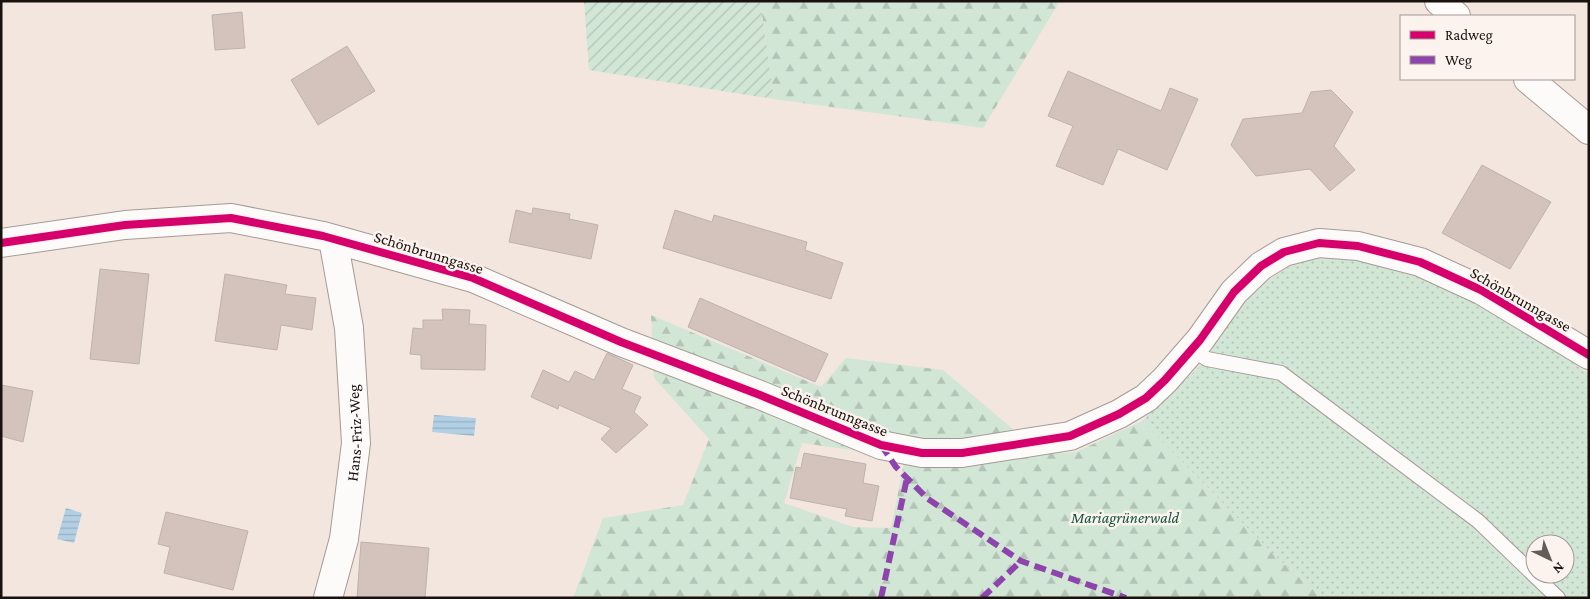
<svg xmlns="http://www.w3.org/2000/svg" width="1590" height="599" font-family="'Crimson Pro',serif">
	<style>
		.grass { fill: url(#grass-dots); fill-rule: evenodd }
		.forest { fill: url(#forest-firs) }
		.garden { fill: url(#garden-furrows) }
		.water { fill: url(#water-rules) }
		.building { fill: #d3c3bc; stroke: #bdb3ae }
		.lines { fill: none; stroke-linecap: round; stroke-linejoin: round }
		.lane-casing { stroke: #a59b96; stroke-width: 16 }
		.street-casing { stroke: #a59b96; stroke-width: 30 }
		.lane { stroke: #fdfbfa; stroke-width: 14 }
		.street { stroke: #fdfbfa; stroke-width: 28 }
		.quiet { stroke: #8e44ad; stroke-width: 6; stroke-dasharray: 12 6; stroke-linecap: butt }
		.cycleway-casing { stroke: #fdf3ee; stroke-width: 11 }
		.cycleway { stroke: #d6006c; stroke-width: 8 }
		.labels { text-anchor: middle; stroke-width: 5; stroke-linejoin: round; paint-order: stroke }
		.street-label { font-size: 16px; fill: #19110d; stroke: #fdf3ee }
		.park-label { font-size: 16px; font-style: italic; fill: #13573d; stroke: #fdf3ee }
	</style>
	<defs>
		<pattern id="grass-dots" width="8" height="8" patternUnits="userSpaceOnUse" patternTransform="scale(1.25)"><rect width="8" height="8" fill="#d1e6d5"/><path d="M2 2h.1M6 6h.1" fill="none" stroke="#b3c4b6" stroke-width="1.8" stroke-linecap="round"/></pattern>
		<pattern id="forest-firs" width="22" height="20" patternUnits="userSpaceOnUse" patternTransform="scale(1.25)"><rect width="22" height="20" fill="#d1e6d5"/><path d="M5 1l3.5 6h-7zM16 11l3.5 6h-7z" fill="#b3c4b6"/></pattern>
		<pattern id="garden-furrows" width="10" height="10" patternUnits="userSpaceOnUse" patternTransform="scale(1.25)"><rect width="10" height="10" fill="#d1e6d5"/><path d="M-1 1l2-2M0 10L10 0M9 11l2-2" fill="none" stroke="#b3c4b6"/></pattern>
		<pattern id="water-rules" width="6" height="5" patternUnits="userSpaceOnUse" patternTransform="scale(1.25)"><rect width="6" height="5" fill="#b2cfe4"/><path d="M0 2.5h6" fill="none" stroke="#98b1c2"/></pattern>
	</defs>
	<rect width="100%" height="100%" fill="#f3e6df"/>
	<!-- grass -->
	<path class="grass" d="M1303,257l57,2 81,26 96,52 52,37v224h-266l-47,-41 -134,-136 65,-62 32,-59zM1535,544h30v30h-30z"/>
	<!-- forest -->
	<path class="forest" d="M760,1h300l-77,127 -209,-29z
		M651,315l170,72 25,-29 97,12 71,60 -114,27 -98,-14 -18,60 69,24 38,1 14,-70 88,1 83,-7 66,-31 134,136 47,41h-750l30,-80 80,-13 26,-66 -55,-61z"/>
	<!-- garden -->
	<path class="garden" d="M584,1h176l14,98 -185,-29z"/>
	<!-- water -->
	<path class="water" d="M434,415l42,3 -2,18 -42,-4z
		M66,508l16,5 -8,30 -17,-4z"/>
	<!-- building -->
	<path class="building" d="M242,12l3,36 -30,2 -3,-35z
		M347,46l28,45 -57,34 -27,-45z
		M1068,71l93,40 9,-23 28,11 -31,71 -49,-21 -15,36 -47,-19 17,-40 -25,-10z
		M1331,90l22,22 -19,34 21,24 -25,21 -20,-22 -54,7 -25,-31 12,-26 59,-6 9,-21z
		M1482,165l69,37 -41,67 -68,-36z
		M533,208l37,6 -1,5 29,6 -7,34 -82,-17 7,-32 16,4z
		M675,210l37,12 2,-7 93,27 -2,8 38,13 -12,36 -168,-51z
		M100,269l49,5 -10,90 -49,-5z
		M225,274l62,11 -2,9 31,4 -4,32 -31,-5 -4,25 -62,-9z
		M700,298l128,56 -13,28 -127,-55z
		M442,309l28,1 -1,14 17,1 -1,45 -64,-1v-14l-11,-1 3,-26 10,1v-9h20z
		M607,353l26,12 -11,24 19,8 -7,15 14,13 -32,28 -15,-14 10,-11 -52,-23 -1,4 -27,-12 12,-27 26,12 6,-11 19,9z
		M1,385l32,6 -10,51 -22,-6z
		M804,453l62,11 -3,19 16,3 -7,35 -27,-5 2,-7 -57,-11 6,-31 5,1z
		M166,512l82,19 -15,59 -69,-17 6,-26 -12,-3z
		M361,542l68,6 -4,50h-68z"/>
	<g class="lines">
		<!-- lane casing -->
		<g class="lane-casing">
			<path id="lane" d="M1191,349l16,10 74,14 197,148 80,77"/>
		</g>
		<!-- street casing -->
		<g class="street-casing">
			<g id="street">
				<path d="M1439,1l17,15"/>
				<path d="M1528,79l61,51"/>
				<path d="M1,243l124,-18 106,-7 92,18 150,42 148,64 139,53 121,50 41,8h40l108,-17 49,-22 27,-16 19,-18 35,-40 34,-48 27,-26 23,-14 35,-9 39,3 62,16 61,28 108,65"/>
				<path id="s1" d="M328,598l16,-59 12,-96 -7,-115 -16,-89"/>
			</g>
		</g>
		<!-- lane -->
		<use href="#lane" class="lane"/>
		<!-- street -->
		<use href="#street" class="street"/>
		<!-- quiet -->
		<path class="quiet" d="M881,445l15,22 32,32 93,62 105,37
			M881,598l26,-120
			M982,598l39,-37"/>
		<!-- cycleway casing -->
		<g class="cycleway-casing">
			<path id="cycleway" d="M1,243l124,-18 106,-7 92,18 150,42 148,64 139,53 121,50 41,8h40l108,-17 49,-22 27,-16 19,-18 35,-40 34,-48 27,-26 23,-14 35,-9 39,3 62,16 61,28 108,65"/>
		</g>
		<!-- cycleway -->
		<use href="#cycleway" class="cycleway"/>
	</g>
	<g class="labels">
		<!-- street labels -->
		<g class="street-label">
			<text transform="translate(429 252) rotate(17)" y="6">Schönbrunngasse</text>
			<text transform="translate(1521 299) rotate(30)" y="6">Schönbrunngasse</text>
			<text transform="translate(835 410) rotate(22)" y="6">Schönbrunngasse</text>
			<text dy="6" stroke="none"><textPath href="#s1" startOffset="168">Hans-Friz-Weg</textPath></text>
		</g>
		<!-- park labels -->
		<g class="park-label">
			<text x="1125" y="523">Mariagrünerwald</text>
		</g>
	</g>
	<!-- border -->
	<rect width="1590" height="599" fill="none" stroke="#19110d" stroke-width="5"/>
	<!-- legend -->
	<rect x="1400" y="15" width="175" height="65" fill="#fdf3ee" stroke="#a29994"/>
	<rect x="1410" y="31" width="25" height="8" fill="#d6006c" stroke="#a29994"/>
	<text x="1445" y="40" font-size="15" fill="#19110d">Radweg</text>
	<rect x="1410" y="56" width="25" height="8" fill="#8e44ad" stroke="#a29994"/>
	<text x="1445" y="65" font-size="15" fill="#19110d">Weg</text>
	<!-- north arrow -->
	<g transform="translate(1550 559) rotate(137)"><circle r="24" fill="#fdf3ee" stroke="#a29994"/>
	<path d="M0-4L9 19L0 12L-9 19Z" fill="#655c56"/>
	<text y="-8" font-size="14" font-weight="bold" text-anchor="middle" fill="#19110d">N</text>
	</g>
</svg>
